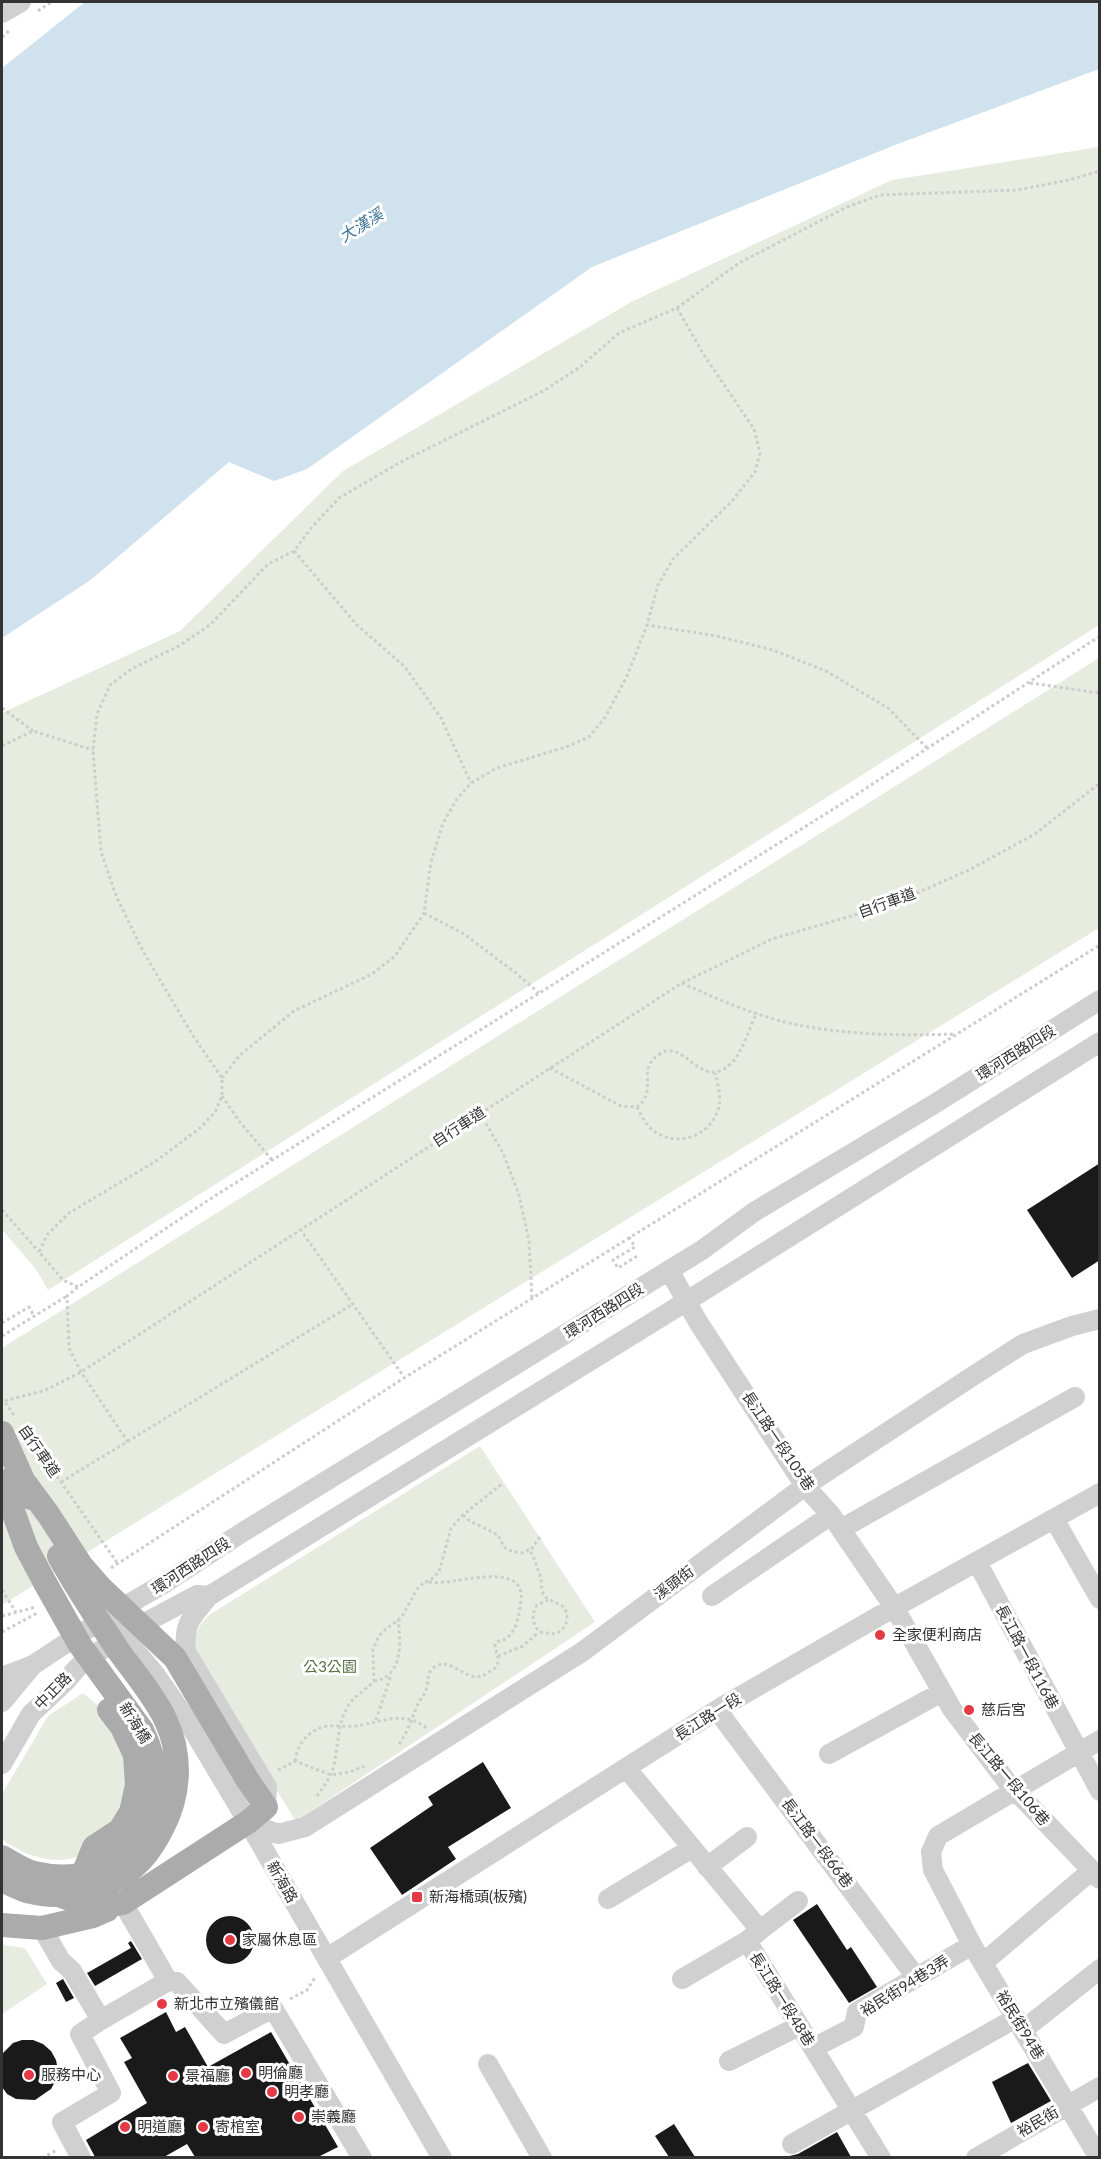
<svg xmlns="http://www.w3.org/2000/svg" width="1101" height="2159" font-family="Lato,'Noto Sans TC',sans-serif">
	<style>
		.green { fill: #e6ecdf }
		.water { fill: #cfe2ee }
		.building { fill: #1a1a1a }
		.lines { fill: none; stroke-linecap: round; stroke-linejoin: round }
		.path { stroke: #cdcdcd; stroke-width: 3; stroke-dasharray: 3 3; stroke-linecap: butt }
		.minor { stroke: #d0d0d0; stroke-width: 20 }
		.major { stroke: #ababab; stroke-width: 24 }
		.poi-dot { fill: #e63946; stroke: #fff; stroke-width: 2 }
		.labels { text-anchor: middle; stroke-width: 6; stroke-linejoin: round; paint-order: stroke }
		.street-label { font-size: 15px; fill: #333; stroke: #fff }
		.poi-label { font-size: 15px; fill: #333; stroke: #fff; text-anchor: start }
		.park-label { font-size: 15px; fill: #56703f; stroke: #fff }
		.water-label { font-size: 16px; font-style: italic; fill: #3f7597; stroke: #fff }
	</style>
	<rect width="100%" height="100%" fill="#fff"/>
	<!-- green -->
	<path class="green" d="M1099,147v478l-1051,665 -12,-21 -34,-39v-517l178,-82 163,-160 290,-170 259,-121z
		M1099,658v270l-1097,677v-257z
		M480,1446l115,176 -299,199 -98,-154c-8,-24 -5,-35 11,-52z
		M83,1693l18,15 29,59 -8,55c-9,8 -35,32 -45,35 -25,8 -55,-2 -75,-18v-45l46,-78z
		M2,1945l23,3 22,36 -45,30z"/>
	<!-- water -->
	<path class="water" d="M85,2h1014v67l-204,76 -303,122 -285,202 -33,12 -45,-19 -137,117 -90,59v-570z"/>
	<!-- building -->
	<path class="building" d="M1100,1163v97l-28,18 -45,-68z
		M483,1762l28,46 -63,39 8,12 -54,36 -32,-47 63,-43 -5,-8z
		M817,1904l30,46 4,-3 26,40 -28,16 -56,-83z
		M206 1940a24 24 0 1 1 48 0a24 24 0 1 1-48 0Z
		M131,1941l11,18 -47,27 -8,-13 44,-25 -3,-5z
		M63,1979l11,19 -8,4 -10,-19z
		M166,2012l10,20 9,-5 23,40 63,-35 67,115 -20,10h-123l-8,-13 -23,13h-69l-9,-17 61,-37 -23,-41 8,-4 -12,-20z
		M22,2040h11l10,4 8,7 5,9 2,10 -2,10 -5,9 -16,11 -19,-1 -9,-5 -5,-7v-33l11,-11z
		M1028,2063l23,38 -40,22 -19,-41z
		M674,2124l21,33h-26l-14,-21z
		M837,2132l14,25h-66l13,-3z"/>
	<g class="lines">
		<!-- path -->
		<path class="path" d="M38,11l13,-9
			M2,37l8,-7
			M677,308l62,-45 108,-56 33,-12 137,-5 52,-10 31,-9
			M294,551l62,73 49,43 36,51 30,65
			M1030,683l70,10
			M2,708l31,23
			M2,746l31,-15 60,19
			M424,913l40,21 53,40 22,19
			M682,983c39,18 79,35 121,43 50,9 101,10 151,8
			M550,1068l71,38 16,1c22,-17 -1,-36 21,-52 25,-18 38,29 66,14 5,-3 10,-8 13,-13 8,-13 13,-28 19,-42
			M222,1078l18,-23 54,-44 78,-37 23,-18 29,-43 7,-51 12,-39 14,-24 14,-16 26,-15 69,-21 23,-10 17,-21 21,-40 20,-51
			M222,1096l17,25 33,39
			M637,1107c5,10 10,21 20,26 23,14 53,2 61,-23 4,-12 0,-25 -3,-37
			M480,1113l23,40 16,42 10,46 3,57
			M2,1210l37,42
			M300,1229l104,148
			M629,1237l6,10 -22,13 5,8 21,-13
			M78,1287l-15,-7 -24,-28 8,-17 22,-22 87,-52 44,-33 15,-16 7,-16v-18l-30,-44 -48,-81 -27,-55 -16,-46 -8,-102 4,-36 13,-29 23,-17 46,-22 32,-22 57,-60 26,-13 18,-24 27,-29 60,-35 146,-73 35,-23 39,-34 58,-25 27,47 50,74 6,24 -5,19 -23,29 -59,58 -15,26 -11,40 70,11 56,14 53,21 62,37 40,41
			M2,1323l27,-16 5,9
			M2,1336l65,-40
			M14,1415l-10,-14 42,-11 35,-18 601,-389 90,-44 120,-35 77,-34 66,-36 65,-51
			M26,1432l92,132
			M128,1442l-47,-70 -12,-24 -2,-52 11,-9 132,-88 641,-401 249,-162
			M61,1482l292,-178
			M463,1515l7,6 28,14 6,12 4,3 14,3 8,-4
			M540,1537l-10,14c5,9 8,18 11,28 1,4 0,10 2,14 4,12 25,6 24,26 -1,8 -5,12 -12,15l-15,-2c-8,-8 -9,-17 -3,-27l11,-5
			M111,1568l293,-190 696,-433
			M2,1590l14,22
			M2,1616l34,-9
			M2,1632l37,-20
			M498,1656l25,-10 16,-14
			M374,1681c29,-4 27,-38 24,-61
			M376,1720l15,-45
			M399,1744c10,-13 13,-28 20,-42 2,-4 6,-8 7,-12 3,-8 0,-16 7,-22 20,-15 34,21 56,4 4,-2 8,-5 9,-10 1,-6 -3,-12 -3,-18 3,-4 8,-3 12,-6 11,-9 12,-25 14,-38 5,-37 -58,-19 -77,-18 -6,1 -13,0 -19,0
			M295,1761c2,-17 15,-33 33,-35 9,-1 19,1 28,0 28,-4 46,-17 72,3
			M278,1770l17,-9 36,14 19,-3 14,-6
			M317,1796c5,-8 12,-16 15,-24 7,-21 4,-45 15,-64 6,-12 18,-17 27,-27l-1,-31 4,-10 5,-8 19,-14 18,-32 14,-8 6,-6 12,-44 12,-13 40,-32
			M290,1999l17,-9 9,-14
			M42,2158l15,-8"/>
		<!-- minor -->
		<path class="minor" d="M2,13l19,-11
			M669,1270l29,52 107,164 26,29 63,92 58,102 56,74 92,96
			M1054,1519l46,80
			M841,1529l234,-132
			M977,1562l123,229
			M209,1596c-17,21 -26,27 -23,56l81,135 -1,20
			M712,1596l119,-81
			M115,1627l40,47 32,46 61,102 194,336
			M2,1677l31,-12 73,-48 59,-34 78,-51 459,-282 52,-38 177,-106 169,-106
			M2,1702l29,-35
			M717,1710l199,267
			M829,1754l113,-62
			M2,1764l29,-50 35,-33 12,-14 44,-32 75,-40 12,1 478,-295 413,-259
			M627,1769l133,161 -13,11 134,217
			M248,1822l30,12 27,-7 277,-175 223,-166 171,-112 47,-30 49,-18 28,-7
			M707,1867l40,-30
			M608,1899l84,-51
			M123,1903l45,78 9,1 47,52 49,-26 89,150
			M42,1928l19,33 11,10 29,49 -21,14 31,59 -49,29 19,36
			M760,1930l38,-29
			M327,1958l398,-253 154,-89 221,-123
			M983,1963l108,-92
			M682,1979l65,-38
			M101,2020l67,-39
			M1023,2030l77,-61
			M813,2048l41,-21 3,-15 115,-67
			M729,2061l70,-35
			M488,2064l54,94
			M792,2144l224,-126
			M976,2158l124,-71
			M1099,2158l-127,-213 -39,-75 -2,-18 7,-16 162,-96"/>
		<!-- major -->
		<path class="major" d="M2,1433l29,65
			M2,1481l24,66 18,34 36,64 62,85c40,79 -17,165 -108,143 -12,-3 -21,-10 -32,-16
			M25,1483l23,31 33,51 20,23 74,70 72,121 19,28 -18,15 -125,81 -30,4 -35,-12
			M83,1874l11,-27 26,-17 11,-18 6,-27 -2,-30 -13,-28 -13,-17
			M2,1880c9,4 19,10 29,12 30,8 67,-1 92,-17 19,-12 30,-28 40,-48 17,-33 19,-72 3,-106 -9,-21 -32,-49 -46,-68 -21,-32 -43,-63 -61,-97
			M2,1925l40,3 51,-12 14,-6"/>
	</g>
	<!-- markers -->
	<g class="poi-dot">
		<circle cx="880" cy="1635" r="6"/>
		<circle cx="969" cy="1710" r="6"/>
		<rect x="411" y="1891" width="12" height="12" rx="3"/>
		<circle cx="230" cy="1940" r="6"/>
		<circle cx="162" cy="2004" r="6"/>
		<circle cx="246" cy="2073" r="6"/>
		<circle cx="29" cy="2075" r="6"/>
		<circle cx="173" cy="2076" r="6"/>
		<circle cx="272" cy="2092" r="6"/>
		<circle cx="299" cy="2117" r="6"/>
		<circle cx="125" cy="2127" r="6"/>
		<circle cx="203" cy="2127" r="6"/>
	</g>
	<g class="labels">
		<!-- street labels -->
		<g class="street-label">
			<text transform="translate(887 903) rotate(-20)" y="5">自行車道</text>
			<text transform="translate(1016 1053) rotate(-32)" y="5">環河西路四段</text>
			<text transform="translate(459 1127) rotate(-33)" y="5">自行車道</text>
			<text transform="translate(604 1311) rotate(-32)" y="5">環河西路四段</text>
			<text transform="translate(778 1441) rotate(56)" y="5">長江路一段105巷</text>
			<text transform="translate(39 1451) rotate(55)" y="5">自行車道</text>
			<text transform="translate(191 1566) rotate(-33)" y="5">環河西路四段</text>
			<text transform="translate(674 1583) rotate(-37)" y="5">溪頭街</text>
			<text transform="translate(1027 1657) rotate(62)" y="5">長江路一段116巷</text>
			<text transform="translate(53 1691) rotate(-45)" y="5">中正路</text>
			<text transform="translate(708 1717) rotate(-32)" y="5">長江路一段</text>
			<text transform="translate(135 1723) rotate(58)" y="5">新海橋</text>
			<text transform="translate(1009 1779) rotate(50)" y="5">長江路一段106巷</text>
			<text transform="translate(817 1843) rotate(53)" y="5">長江路一段66巷</text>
			<text transform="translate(282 1882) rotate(60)" y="5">新海路</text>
			<text transform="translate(905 1986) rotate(-32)" y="5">裕民街94巷3弄</text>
			<text transform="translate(782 1999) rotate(58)" y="5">長江路一段48巷</text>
			<text transform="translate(1020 2025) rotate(59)" y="5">裕民街94巷</text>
			<text transform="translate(1038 2122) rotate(-30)" y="5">裕民街</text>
		</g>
		<!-- poi labels -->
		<g class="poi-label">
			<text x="892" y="1640">全家便利商店</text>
			<text x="981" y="1715">慈后宮</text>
			<text x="429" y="1902">新海橋頭(板殯)</text>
			<text x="242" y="1945">家屬休息區</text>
			<text x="174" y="2009">新北市立殯儀館</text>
			<text x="258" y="2078">明倫廳</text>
			<text x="41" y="2080">服務中心</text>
			<text x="185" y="2081">景福廳</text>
			<text x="284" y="2097">明孝廳</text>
			<text x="311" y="2122">崇義廳</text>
			<text x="137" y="2132">明道廳</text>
			<text x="215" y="2132">寄棺室</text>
		</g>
		<!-- park labels -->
		<g class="park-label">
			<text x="330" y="1672">公3公園</text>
		</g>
		<!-- water labels -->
		<g class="water-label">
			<text transform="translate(361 225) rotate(-32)" y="6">大漢溪</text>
		</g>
	</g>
	<!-- border -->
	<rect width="1101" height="2159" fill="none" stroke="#333333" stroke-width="6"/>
</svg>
